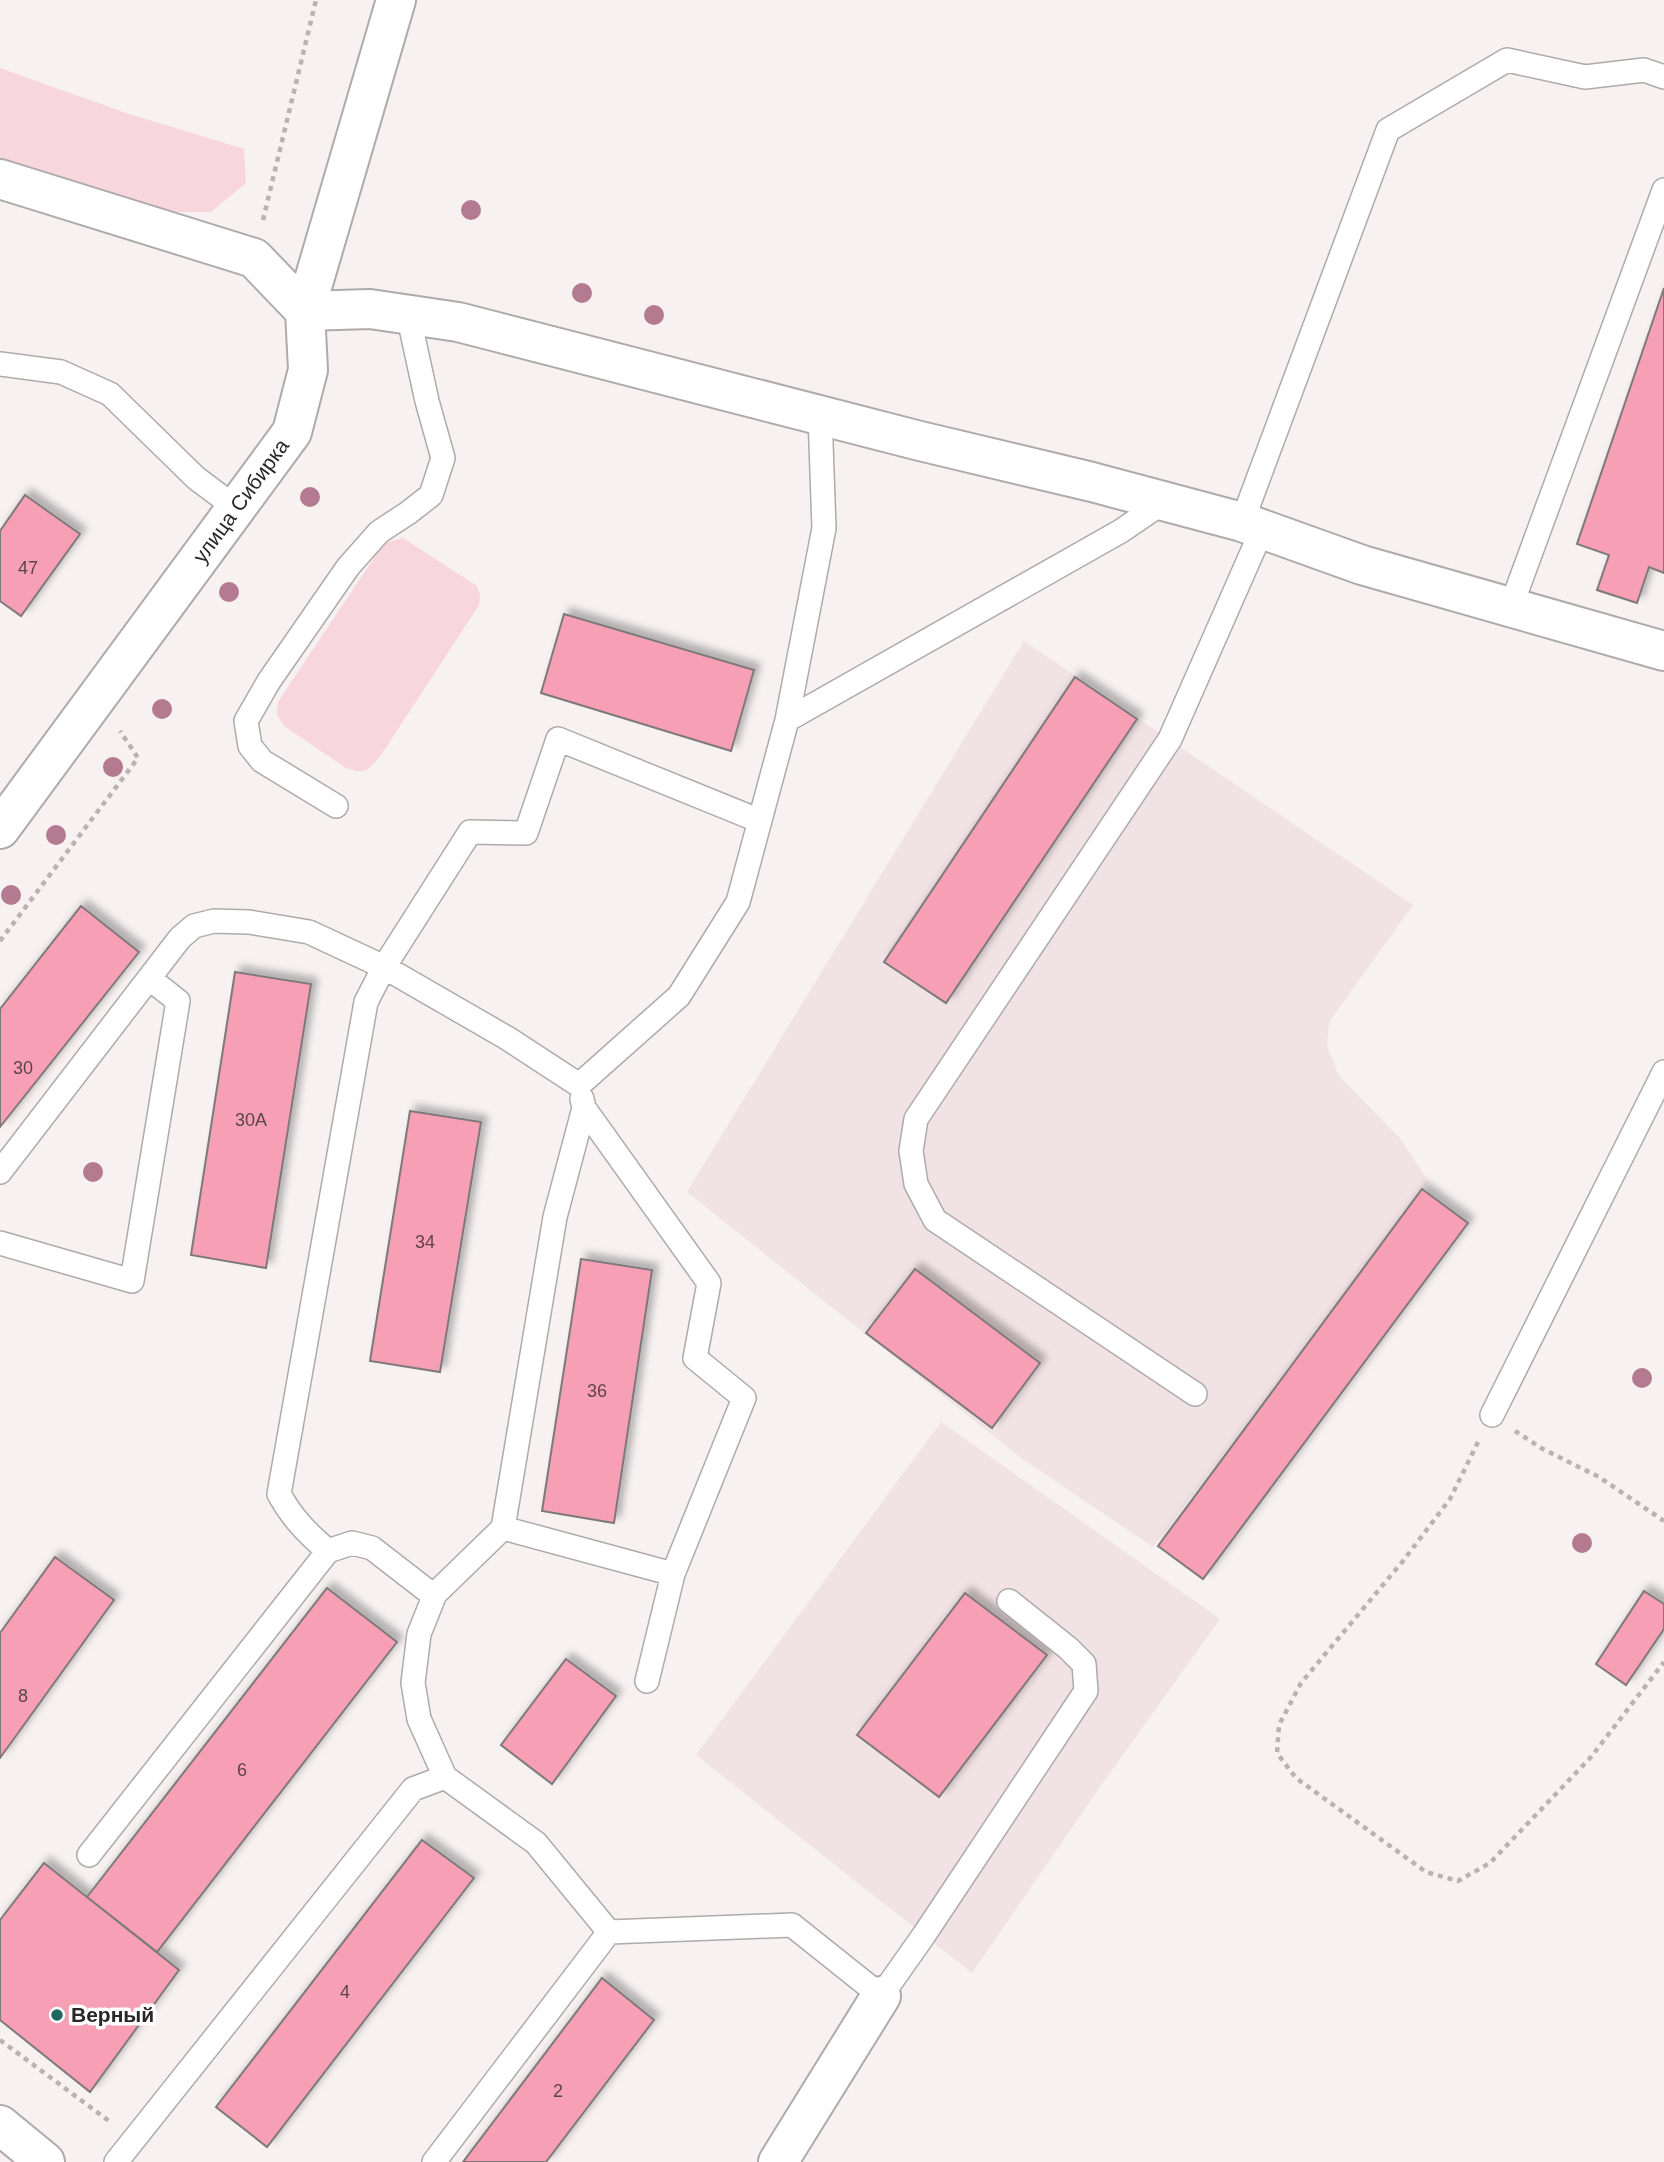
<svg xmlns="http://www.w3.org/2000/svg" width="1664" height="2162" font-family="Arial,sans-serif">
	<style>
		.built { fill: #f1e2e5 }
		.green { fill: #f8d6dd }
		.building { fill: #f79fb5; stroke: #7e797a; stroke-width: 2; filter: url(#shadow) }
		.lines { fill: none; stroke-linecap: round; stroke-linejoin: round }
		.lane-casing { stroke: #afaaab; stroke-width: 26 }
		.street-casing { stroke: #afaaab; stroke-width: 42 }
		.secondary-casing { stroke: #afaaab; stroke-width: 42 }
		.path { stroke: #b7b2b3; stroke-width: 4.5; stroke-dasharray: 5 5; stroke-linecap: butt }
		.lane { stroke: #fff; stroke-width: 23 }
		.street { stroke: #fff; stroke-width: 38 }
		.secondary { stroke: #fff; stroke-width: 38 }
		.tree { fill: #b47a90 }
		.poi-dot { fill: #1f6860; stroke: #fff; stroke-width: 2.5 }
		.labels { text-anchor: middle; stroke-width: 7; stroke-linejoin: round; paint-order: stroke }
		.number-label { font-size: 18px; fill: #5c444a }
		.street-label { font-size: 21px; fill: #282627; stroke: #fff }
		.poi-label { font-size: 21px; font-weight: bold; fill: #282627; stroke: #fff; text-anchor: start }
	</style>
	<defs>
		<filter id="shadow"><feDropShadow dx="6" dy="-6" stdDeviation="3.5" flood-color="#0004"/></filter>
	</defs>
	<rect width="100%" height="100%" fill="#f7f1f2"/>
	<!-- built -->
	<path class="built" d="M1024,641l389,264 -84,117 -2,24 12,30 60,61 30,45 -276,365 -132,-89 -334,-266z
		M941,1422l279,197 -120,168 -128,186 -276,-218z"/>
	<!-- green -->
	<path class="green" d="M0,68l126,45 118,36 2,34 -35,29h-43l-168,-53z
		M403,538l74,48 3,10 -1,9 -98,150c-12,14 -16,21 -35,13l-62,-42 -7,-11 1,-13 106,-159z"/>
	<!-- building -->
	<path class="building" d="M1664,288v285l-15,-6 -12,36 -40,-13 12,-35 -32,-11z
		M25,495l55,39 -59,82 -21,-15v-70z
		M564,614l190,56 -23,81 -190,-58z
		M1075,677l62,42 -191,284 -62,-41z
		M81,906l58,46 -139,175v-118z
		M235,972l76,12 -45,284 -75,-13z
		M410,1111l71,11 -41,250 -70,-11z
		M1422,1189l46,34 -265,356 -45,-33z
		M581,1259l71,11 -38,253 -72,-12z
		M915,1269l125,94 -48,65 -126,-95z
		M55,1557l59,43 -114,158v-125z
		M327,1588l70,54 -240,310 -70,-55z
		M1644,1591l20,13v25l-38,56 -30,-21z
		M965,1593l82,62 -108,142 -82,-62z
		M566,1659l50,37 -64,88 -51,-39z
		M422,1840l52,38 -207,269 -51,-40z
		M44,1863l135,107 -89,122 -90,-72v-100z
		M602,1978l52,42 -108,142h-83z"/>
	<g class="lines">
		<!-- lane casing -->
		<g class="lane-casing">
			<path id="lane" d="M0,364l61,8 49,22 86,84 40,30
				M1242,522l146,-392 119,-70 78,17 59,-7 20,7
				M1510,609l154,-419
				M787,720l334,-189 44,-30
				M336,806l-74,-45 -12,-15 -4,-25 23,-40 79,-114 31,-35 29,-19 23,-18 12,-37 -16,-57 -19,-87
				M582,1099l2,9 125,175 -14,75 49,40 -71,176 -26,107
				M0,1172l180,-234 14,-12 20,-5 35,1 60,10 75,35 123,71 72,47 100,-89 59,-94 49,-182 37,-192 -4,-113
				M0,1243l132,38 46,-280 -28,-22
				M1195,1394l-260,-174 -19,-36 -5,-33 5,-32 254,-380 92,-209
				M1492,1415l172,-343
				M503,1528l170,46
				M328,1551c-20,-17 -36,-33 -49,-57l87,-492 18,-35 86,-135 56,1 32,-94 202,82
				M445,1777l-26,-58 -6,-36 6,-49 16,-40 68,-66 52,-311 29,-109
				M89,1855l239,-304 24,-8 20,5 62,48
				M116,2162l297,-373 32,-12 91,66 73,89 183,-7 89,71 43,-61 162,-244 -2,-27 -16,-16 -59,-47
				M434,2162l175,-230"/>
		</g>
		<!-- street casing -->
		<g class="street-casing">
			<path id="street" d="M396,0l-91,311 65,-2 88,13 462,119 172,41 150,40 120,43 302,86
				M778,2162l103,-166"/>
		</g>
		<!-- secondary casing -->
		<g class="secondary-casing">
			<path id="secondary" d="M0,179l254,79 51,53 3,59 -16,62 -292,397
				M0,2125l45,37"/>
		</g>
		<!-- path -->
		<path class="path" d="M263,220l53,-220
			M0,941l138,-183 -18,-27
			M1515,1431l26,17 58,29 65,44
			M1478,1442l-28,57 -47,62 -102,122 -22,42 -2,28 19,25 130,94 32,9 32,-18 101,-106 73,-95
			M0,2040l109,81"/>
		<!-- lane -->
		<use href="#lane" class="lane"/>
		<!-- street -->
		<use href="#street" class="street"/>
		<!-- secondary -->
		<use href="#secondary" class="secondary"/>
	</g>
	<!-- trees -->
	<g class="tree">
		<circle cx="471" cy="210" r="10"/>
		<circle cx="582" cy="293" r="10"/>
		<circle cx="654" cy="315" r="10"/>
		<circle cx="310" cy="497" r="10"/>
		<circle cx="229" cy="592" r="10"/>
		<circle cx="162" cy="709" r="10"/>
		<circle cx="113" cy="767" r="10"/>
		<circle cx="56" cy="835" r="10"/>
		<circle cx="11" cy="895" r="10"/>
		<circle cx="93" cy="1172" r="10"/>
		<circle cx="1642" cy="1378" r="10"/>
		<circle cx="1582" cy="1543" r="10"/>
	</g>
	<!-- markers -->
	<circle class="poi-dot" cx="57" cy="2015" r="7"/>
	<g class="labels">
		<!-- number labels -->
		<g class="number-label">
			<text x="28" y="574">47</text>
			<text x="23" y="1074">30</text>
			<text x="251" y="1126">30А</text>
			<text x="425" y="1248">34</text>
			<text x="597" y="1397">36</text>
			<text x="23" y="1702">8</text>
			<text x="242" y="1776">6</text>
			<text x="345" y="1998">4</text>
			<text x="558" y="2097">2</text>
		</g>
		<!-- street labels -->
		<g class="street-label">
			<text transform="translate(241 501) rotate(-54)" y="7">улица Сибирка</text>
		</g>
		<!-- poi labels -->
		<g class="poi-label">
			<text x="71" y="2022">Верный</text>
		</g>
	</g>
</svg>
